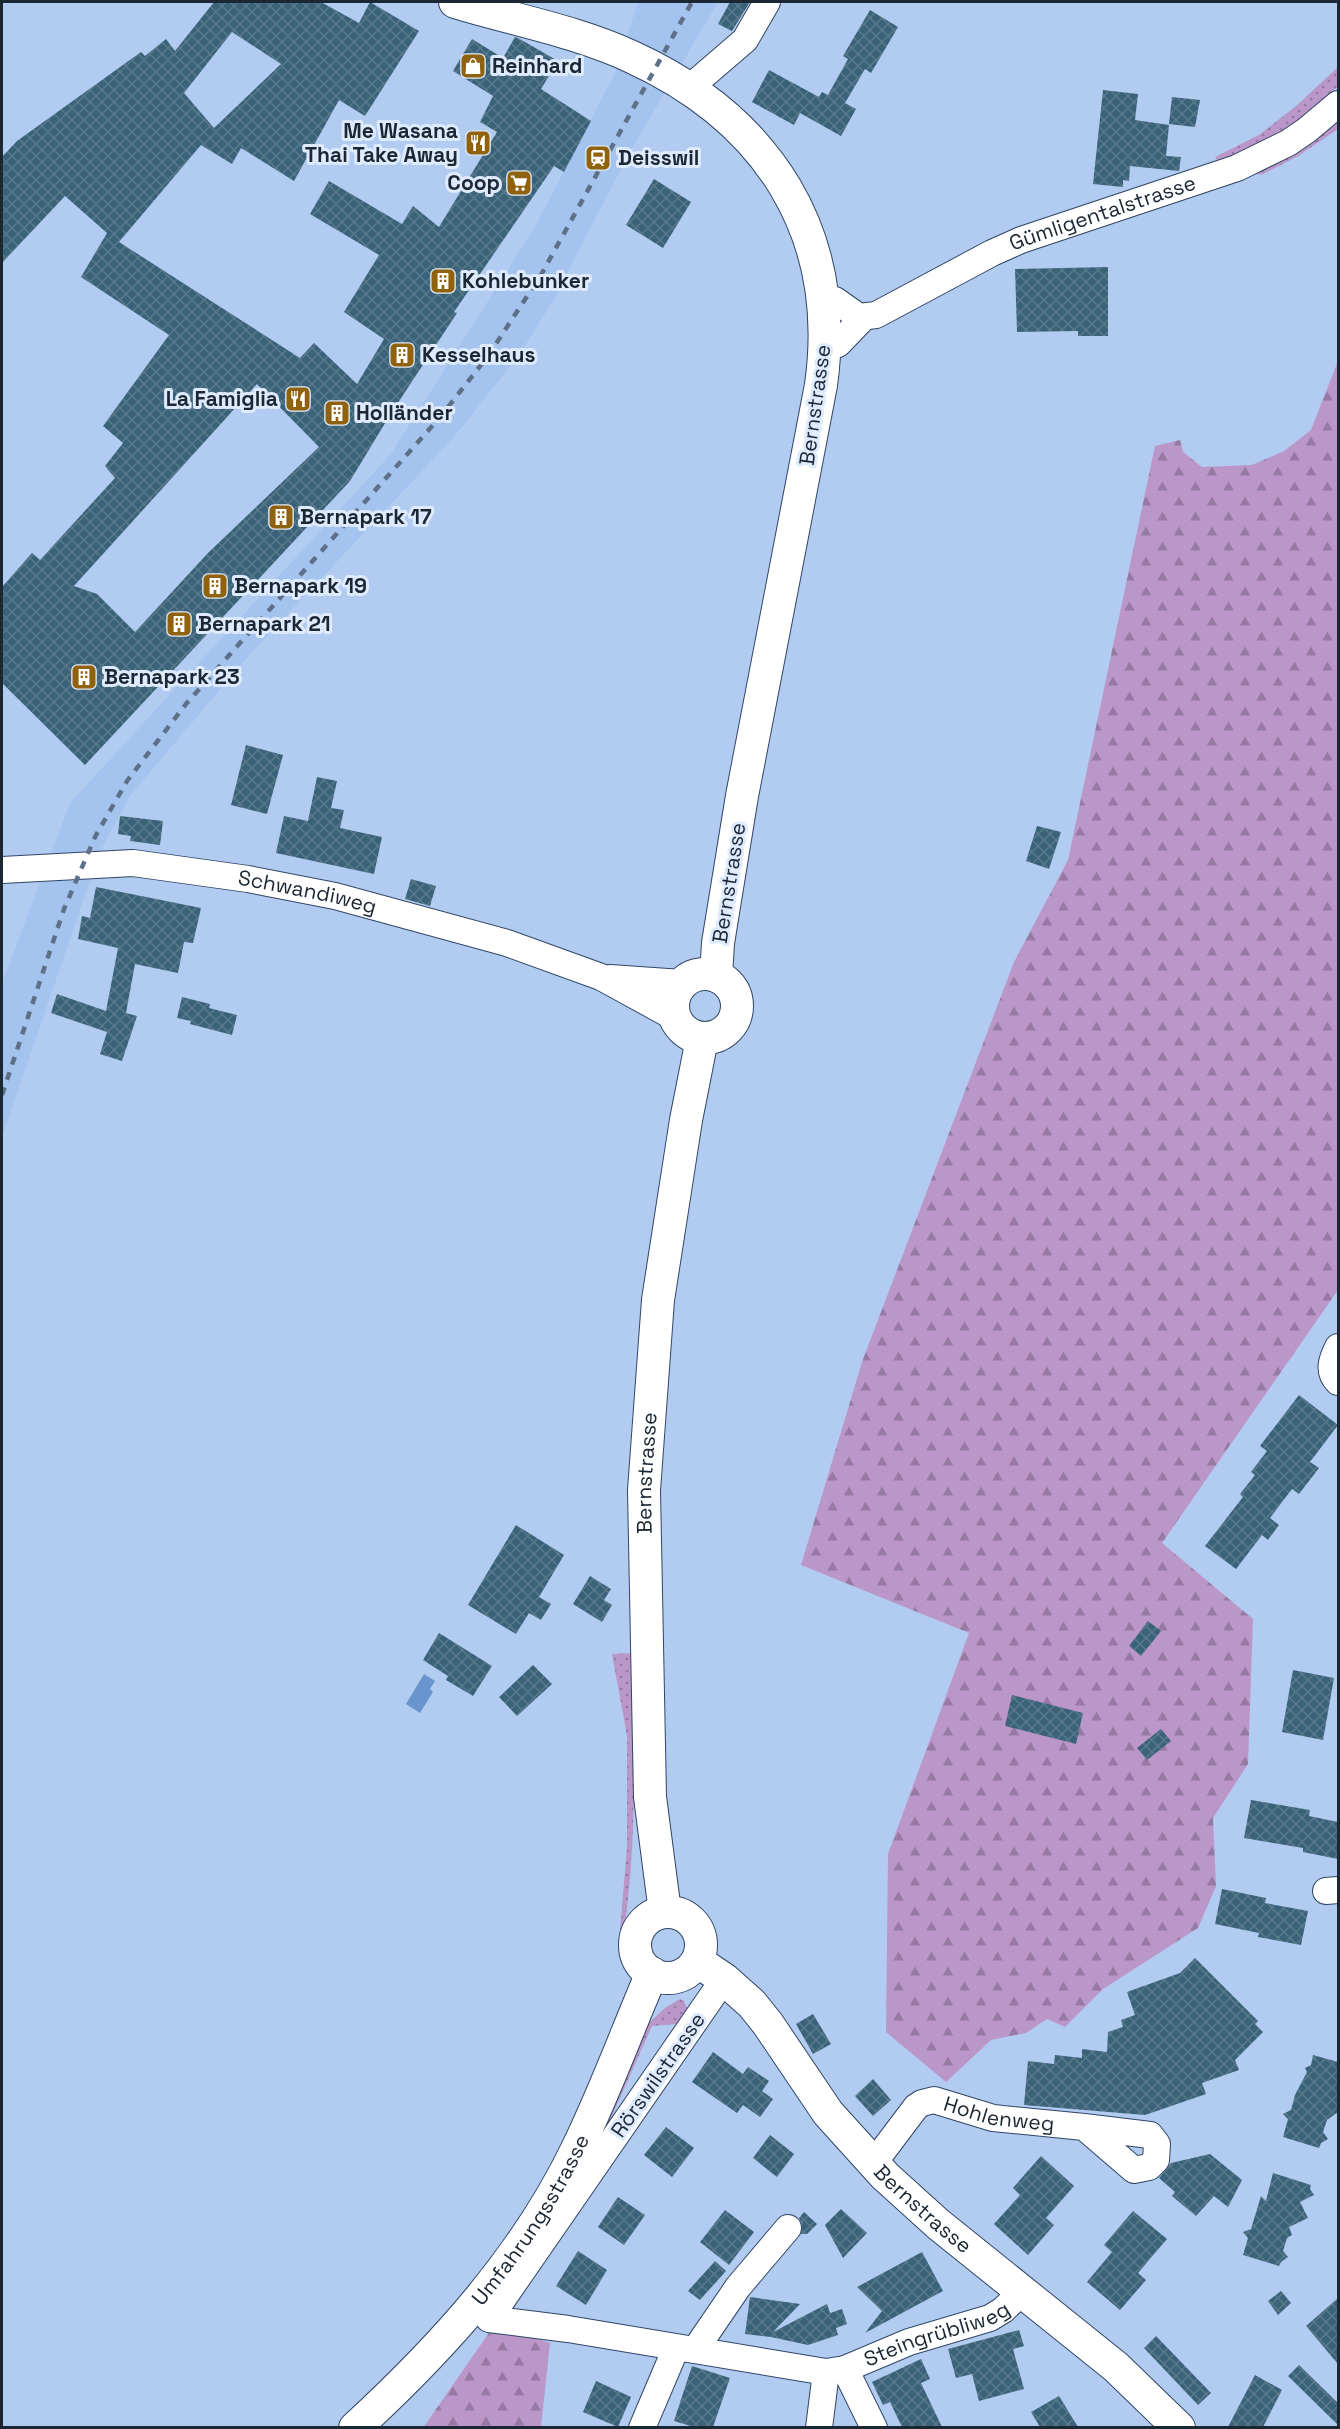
<svg xmlns="http://www.w3.org/2000/svg" width="1340" height="2429" font-family="'Space Grotesk',sans-serif">
	<style>
		.built { fill: #a4c3ee }
		.grass { fill: url(#grass-dots) }
		.forest { fill: url(#forest-firs) }
		.water { fill: #6995cf }
		.building { fill: url(#building-cross-hatch); fill-rule: evenodd }
		.lines { fill: none; stroke-linecap: round; stroke-linejoin: round }
		.minor-casing { stroke: #304665; stroke-width: 28 }
		.major-casing { stroke: #304665; stroke-width: 34 }
		.minor { stroke: #fff; stroke-width: 26 }
		.major { stroke: #fff; stroke-width: 32 }
		.rail { stroke: #5e7088; stroke-width: 4.5; stroke-dasharray: 8 8; stroke-linecap: butt }
		.labels { text-anchor: middle; stroke-width: 6; stroke-linejoin: round; paint-order: stroke }
		.poi-label { font-size: 21px; font-weight: bold; fill: #1c2734; stroke: #deebfe; text-anchor: start }
		.street-label { font-size: 21px; fill: #1c2734; stroke: #deebfe }
	</style>
	<defs>
		<pattern id="grass-dots" width="8" height="8" patternUnits="userSpaceOnUse" patternTransform="scale(1.5)"><rect width="8" height="8" fill="#ba96c9"/><path d="M2 2h.1M6 6h.1" fill="none" stroke="#967aa4" stroke-width="1.8" stroke-linecap="round"/></pattern>
		<pattern id="forest-firs" width="22" height="20" patternUnits="userSpaceOnUse" patternTransform="scale(1.5)"><rect width="22" height="20" fill="#ba96c9"/><path d="M5 1l3.5 6h-7zM16 11l3.5 6h-7z" fill="#967aa4"/></pattern>
		<pattern id="building-cross-hatch" width="8" height="8" patternUnits="userSpaceOnUse" patternTransform="scale(1.5)"><rect width="8" height="8" fill="#3a6279"/><path d="M0 0l8 8M0 8l8-8" fill="none" stroke="#5a798b"/></pattern>
	</defs>
	<rect width="100%" height="100%" fill="#b1ccf0"/>
	<!-- built -->
	<path class="built" d="M638,2h80l-87,148 -60,115 -13,28 -39,62 -65,82 -203,216 -122,144 -29,55 -98,285v-154l68,-180 321,-349 145,-229 79,-152z"/>
	<!-- grass -->
	<path class="grass" d="M1338,67v19c-34,34 -72,63 -120,75l-3,-4 44,-22 37,-29z
		M1338,118v11l-40,27 -37,19 -5,-2 2,-4z
		M632,1653c2,97 6,194 -10,291l-3,-1 8,-96v-111l-15,-82z
		M680,1999l4,2 7,17 -2,5 -37,3 -49,110 -24,45 64,-158 8,-2 14,-13z"/>
	<!-- forest -->
	<path class="forest" d="M1338,361v929l-176,253 91,76 -5,145 -35,54 3,68 -18,42 -95,61 -38,38 -18,-8 -21,14 -35,7 -45,42 -60,-50 2,-178 81,-221 -168,-68 61,-203 152,-400 54,-102 87,-414 25,-6 3,12 19,15 50,-2 32,-14 27,-21z
		M495,2324l55,19 -9,84 -118,1z"/>
	<!-- water -->
	<path class="water" d="M424,1674l11,7 -5,8 3,3 -13,21 -14,-9z"/>
	<!-- building -->
	<path class="building" d="M214,2h107l38,21 11,-21 49,29 -54,85 -26,-16 -45,81 -53,-33 -9,16 -31,-19 -82,97 181,116 14,-15 43,41 27,-45 -40,-27 35,-57 -69,-41 19,-33 73,43 11,-18 26,21 58,-95 -17,-10 13,-26 -40,-25 19,-32 31,19 12,-21 3,1 40,23 -17,28 50,32 -27,51 -10,-6 -100,146 3,1 -67,102 -40,66 -265,284 -83,-82v-96l30,-34 8,7 75,-82 -10,-12 18,-23 -20,-17 66,-91 -88,-58 26,-44 -42,-37 -63,67v-106l15,-16 124,-89 4,4 21,-17 9,12zM232,32l49,32 -67,64 -30,-35zM257,384l62,63 -111,106 -73,79 -38,-38 -23,-8z
		M730,2h20l-18,29 -14,-7z
		M870,10l28,17 -27,46 -6,-4 -20,34 11,6 -15,27 -41,-23 -6,12 -42,-23 17,-32 50,27 3,-5 6,3 20,-36 -5,-3z
		M1103,90l35,4 -3,26 34,5 -3,31 15,1 -2,14 -49,-5 -1,15 -6,-1v7l-30,-3z
		M1172,97l28,3 -5,27 -26,-3z
		M654,179l37,23 -28,46 -37,-23z
		M1108,267v69h-30v-5l-61,1 -2,-63z
		M246,745l37,10 -16,59 -36,-9z
		M317,777l20,4 -6,27 13,2 -4,18 42,9 -8,37 -98,-21 8,-37 24,5z
		M120,816l43,5 -3,24 -30,-4 1,-5 -13,-2z
		M1037,826l24,6 -12,37 -23,-8z
		M411,879l25,7 -6,20 -25,-7z
		M96,887l105,21 -8,35 -9,-1 -6,31 -43,-9 -9,49 11,3 -15,45 -22,-7 7,-22 -56,-19 6,-19 49,17 12,-63 -40,-9 4,-23 8,2z
		M182,997l28,7 -1,4 28,7 -5,20 -42,-11 1,-3 -14,-3z
		M1299,1395l39,30 -28,37 9,6 -20,26 -7,-5 -22,29 9,7 -11,15 -6,-5 -26,34 -31,-23 38,-49 -3,-3 15,-19 -4,-3 16,-21 -7,-5z
		M516,1525l48,30 -25,42 12,7 -10,16 -12,-7 -13,21 -48,-29z
		M590,1576l21,13 -7,11 8,5 -10,17 -29,-18z
		M1148,1621l13,10 -20,25 -12,-10z
		M439,1633l53,33 -19,30 -27,-16 2,-4 -25,-16z
		M533,1665l19,19 -35,32 -18,-19z
		M1293,1670l41,8 -11,62 -41,-8z
		M1012,1695l71,18 -7,31 -71,-18z
		M1161,1729l10,12 -24,19 -10,-12z
		M1251,1800l59,10 -1,6 29,6v37l-35,-7v-4l-59,-10z
		M1222,1889l44,9 -1,5 43,8 -7,34 -43,-8 1,-4 -44,-9z
		M1195,1958l63,63 -3,3 8,8 -28,28 4,10 -37,13 4,11 -61,21 -121,-10 4,-44 26,3 1,-9 27,3v-9l25,3 1,-20 15,-5 -2,-7 14,-5 -8,-23 53,-19z
		M813,2014l18,30 -18,10 -17,-30z
		M713,2052l30,22 5,-7 21,14 -7,10 11,8 -13,18 -17,-12 -6,8 -45,-31z
		M1313,2055l25,7v50l-11,8 -4,12 5,7 -7,4 -2,5 -36,-11 5,-18 -5,-5 8,-4 4,-15 12,-23 -2,-4 6,-3z
		M873,2079l18,21 -18,16 -18,-20z
		M666,2127l28,21 -22,29 -28,-22z
		M770,2135l24,19 -17,23 -24,-19z
		M1210,2154l32,26 -14,27 -14,-11 -18,20 -24,-20 3,-4 -16,-14 12,-15z
		M1041,2156l33,30 -28,32 8,7 -26,30 -34,-31 26,-29 -7,-7z
		M1273,2173l38,12 -1,4 4,6 -14,7 8,16 -19,9 3,8 -5,3 -4,13 5,6 -7,5 -2,4 -36,-11 5,-17 -5,-6 8,-3 10,-33 5,5z
		M618,2197l27,18 -21,30 -26,-18z
		M841,2209l26,24 -24,25 -18,-33z
		M725,2210l29,22 -25,33 -29,-23z
		M1133,2211l34,28 -29,34 8,7 -26,30 -33,-28 25,-30 -8,-7z
		M804,2212l13,12 -10,10h-6l1,-10 -3,-6z
		M578,2251l29,19 -21,35 -30,-19z
		M922,2252l21,39 -78,42 17,-22 -25,-24z
		M715,2261l11,10 -26,29 -12,-9z
		M1281,2291l10,12 -13,12 -10,-14z
		M750,2297l50,7 -27,28 54,-28 3,9 12,-4 5,15 -11,4 2,7 -30,10 -37,-8 -26,-3z
		M1338,2298v66l-32,-38z
		M1019,2330l5,16 -11,3 11,40 -45,12 -7,-27 -16,4 -8,-29z
		M1156,2336l55,57 -13,12 -54,-57z
		M921,2359l9,20 -9,4 21,44h-40l-12,-25 -7,3 -11,-23z
		M1299,2365l39,38v22l-50,-49z
		M692,2366l38,12 -17,49h-19l-20,-6z
		M1255,2375l27,15 -19,37h-35z
		M596,2381l35,16 -13,30 -35,-15z
		M1059,2396l19,31h-38l-9,-15z"/>
	<g class="lines">
		<!-- minor casing -->
		<g class="minor-casing">
			<g id="minor">
				<path d="M688,89l57,-49 22,-38"/>
				<path id="s1" d="M822,298l13,2 24,17 17,-2 116,-62 29,-13 216,-72 51,-25 19,-13 31,-26"/>
				<path d="M825,348l13,-4 26,-27"/>
				<path id="s2" d="M2,870l131,-7 115,16 87,17 172,47 94,34 73,40"/>
				<path d="M610,978l72,5"/>
				<path d="M1338,1347c-6,12 -11,24 0,35"/>
				<path d="M1326,1891l12,-1"/>
				<path id="s3" d="M724,1979l-235,340 79,10 258,43 19,-3 64,-27 81,-24 13,-8 20,-19"/>
				<path id="s4" d="M873,2164l43,-57 6,-4 12,-3 59,18 91,9 50,43 15,-3 7,-7 1,-16 -7,-9 -66,-8"/>
				<path d="M695,2350l43,-63 50,-59"/>
				<path d="M845,2369l29,59"/>
				<path d="M642,2428l34,-80"/>
				<path d="M819,2428l7,-56"/>
			</g>
		</g>
		<!-- major casing -->
		<g class="major-casing">
			<g id="major">
				<path d="M455,2c59,18 121,29 177,55 137,63 210,177 189,328l-79,411 -24,147 -2,33"/>
				<circle cx="705" cy="1006" r="32"/>
				<path id="s5" d="M665,1912l-15,-115 -6,-307 14,-190 28,-180 16,-81"/>
				<circle cx="668" cy="1945" r="33"/>
				<path id="s6" d="M697,1961l27,18 28,25 16,20 60,89 57,63 53,48 178,143 63,61"/>
				<path id="s7" d="M355,2428c88,-81 170,-171 222,-279 28,-57 50,-118 75,-176"/>
			</g>
		</g>
		<!-- minor -->
		<use href="#minor" class="minor"/>
		<!-- major -->
		<use href="#major" class="major"/>
		<!-- rail -->
		<path class="rail" d="M2,1095l62,-186 31,-72 32,-56 59,-77 255,-288 47,-60 53,-81 151,-273"/>
	</g>
	<!-- icons -->
	<defs>
		<g id="shop-square" transform="scale(1.35)"><rect x="-9" y="-9" width="18" height="18" rx="4" fill="#90620d" stroke="#deebfe"/><path d="M-5-2.5h2.3a2.7 3.5 0 0 1 5.4 0H5L5.5 6h-11ZM-1.5-2.5h3a1.5 2.3 0 0 0-3 0Z" fill="#fff"/></g>
		<g id="restaurant-square" transform="scale(1.35)"><rect x="-9" y="-9" width="18" height="18" rx="4" fill="#90620d" stroke="#deebfe"/><path d="M-5-6h1v4h1v-4h1v4h1v-4h1v5L-1.5 .5V6h-2V.5L-5-1ZM5-6V6H3V1.5H1.5Q1.5-4 5-6Z" fill="#fff"/></g>
		<g id="station-square" transform="scale(1.35)"><rect x="-9" y="-9" width="18" height="18" rx="4" fill="#90620d" stroke="#deebfe"/><path d="M-3-6H3Q5-6 5-4V2Q5 4 3 4L4.5 6H3L1.5 4h-3L-3 6H-4.5L-3 4Q-5 4-5 2V-4Q-5-6-3-6ZM-3.5-4v3h7v-3ZM-3.5 1v1.5H-2V1ZM2 1v1.5H3.5V1Z" fill="#fff"/></g>
		<g id="supermarket-square" transform="scale(1.35)"><rect x="-9" y="-9" width="18" height="18" rx="4" fill="#90620d" stroke="#deebfe"/><path d="M-6-5.5h2.5l.6 2H6L4.5 2H-2.5L-4.4-4H-6ZM-1.5 3.2a1.3 1.3 0 1 0 .1 0ZM3 3.2a1.3 1.3 0 1 0 .1 0Z" fill="#fff"/></g>
		<g id="building-square" transform="scale(1.35)"><rect x="-9" y="-9" width="18" height="18" rx="4" fill="#90620d" stroke="#deebfe"/><path d="M-4-6H4V6H1V3H-1V6H-4ZM-2.5-4.3h1.7v1.8h-1.7ZM.8-4.3h1.7v1.8H.8ZM-2.5-1h1.7V.8h-1.7ZM.8-1h1.7V.8H.8Z" fill="#fff"/></g>
	</defs>
	<g fill-rule="evenodd">
		<use href="#shop-square" x="473" y="66"/>
		<use href="#restaurant-square" x="478" y="143"/>
		<use href="#station-square" x="598" y="158"/>
		<use href="#supermarket-square" x="519" y="183"/>
		<use href="#building-square" x="443" y="281"/>
		<use href="#building-square" x="402" y="355"/>
		<use href="#restaurant-square" x="298" y="399"/>
		<use href="#building-square" x="337" y="413"/>
		<use href="#building-square" x="281" y="517"/>
		<use href="#building-square" x="215" y="586"/>
		<use href="#building-square" x="179" y="624"/>
		<use href="#building-square" x="84" y="677"/>
	</g>
	<g class="labels">
		<!-- poi labels -->
		<g class="poi-label">
			<text x="492" y="73">Reinhard</text>
			<text x="458" y="138" text-anchor="end">Me Wasana<tspan x="458" dy="24">Thai Take Away</tspan></text>
			<text x="618" y="165">Deisswil</text>
			<text x="500" y="190" text-anchor="end">Coop</text>
			<text x="462" y="288">Kohlebunker</text>
			<text x="422" y="362">Kesselhaus</text>
			<text x="278" y="406" text-anchor="end">La Famiglia</text>
			<text x="356" y="420">Holländer</text>
			<text x="300" y="524">Bernapark 17</text>
			<text x="234" y="593">Bernapark 19</text>
			<text x="198" y="631">Bernapark 21</text>
			<text x="104" y="684">Bernapark 23</text>
		</g>
		<!-- street labels -->
		<g class="street-label">
			<text dy="7" stroke="none"><textPath href="#s1" startOffset="309">Gümligentalstrasse</textPath></text>
			<text transform="translate(815 405) rotate(-82)" y="7">Bernstrasse</text>
			<text transform="translate(729 883) rotate(-81)" y="7">Bernstrasse</text>
			<text dy="7" stroke="none"><textPath href="#s2" startOffset="308">Schwandiweg</textPath></text>
			<text dy="7" stroke="none"><textPath href="#s5" startOffset="440">Bernstrasse</textPath></text>
			<text transform="translate(658 2075) rotate(-55)" y="7">Rörswilstrasse</text>
			<text dy="7" stroke="none"><textPath href="#s4" startOffset="158">Hohlenweg</textPath></text>
			<text dy="7" stroke="none"><textPath href="#s6" startOffset="338">Bernstrasse</textPath></text>
			<text dy="7" stroke="none"><textPath href="#s7" startOffset="274">Umfahrungsstrasse</textPath></text>
			<text dy="7" stroke="none"><textPath href="#s3" startOffset="872">Steingrübliweg</textPath></text>
		</g>
	</g>
	<!-- border -->
	<rect width="1340" height="2429" fill="none" stroke="#1c2734" stroke-width="6"/>
</svg>
